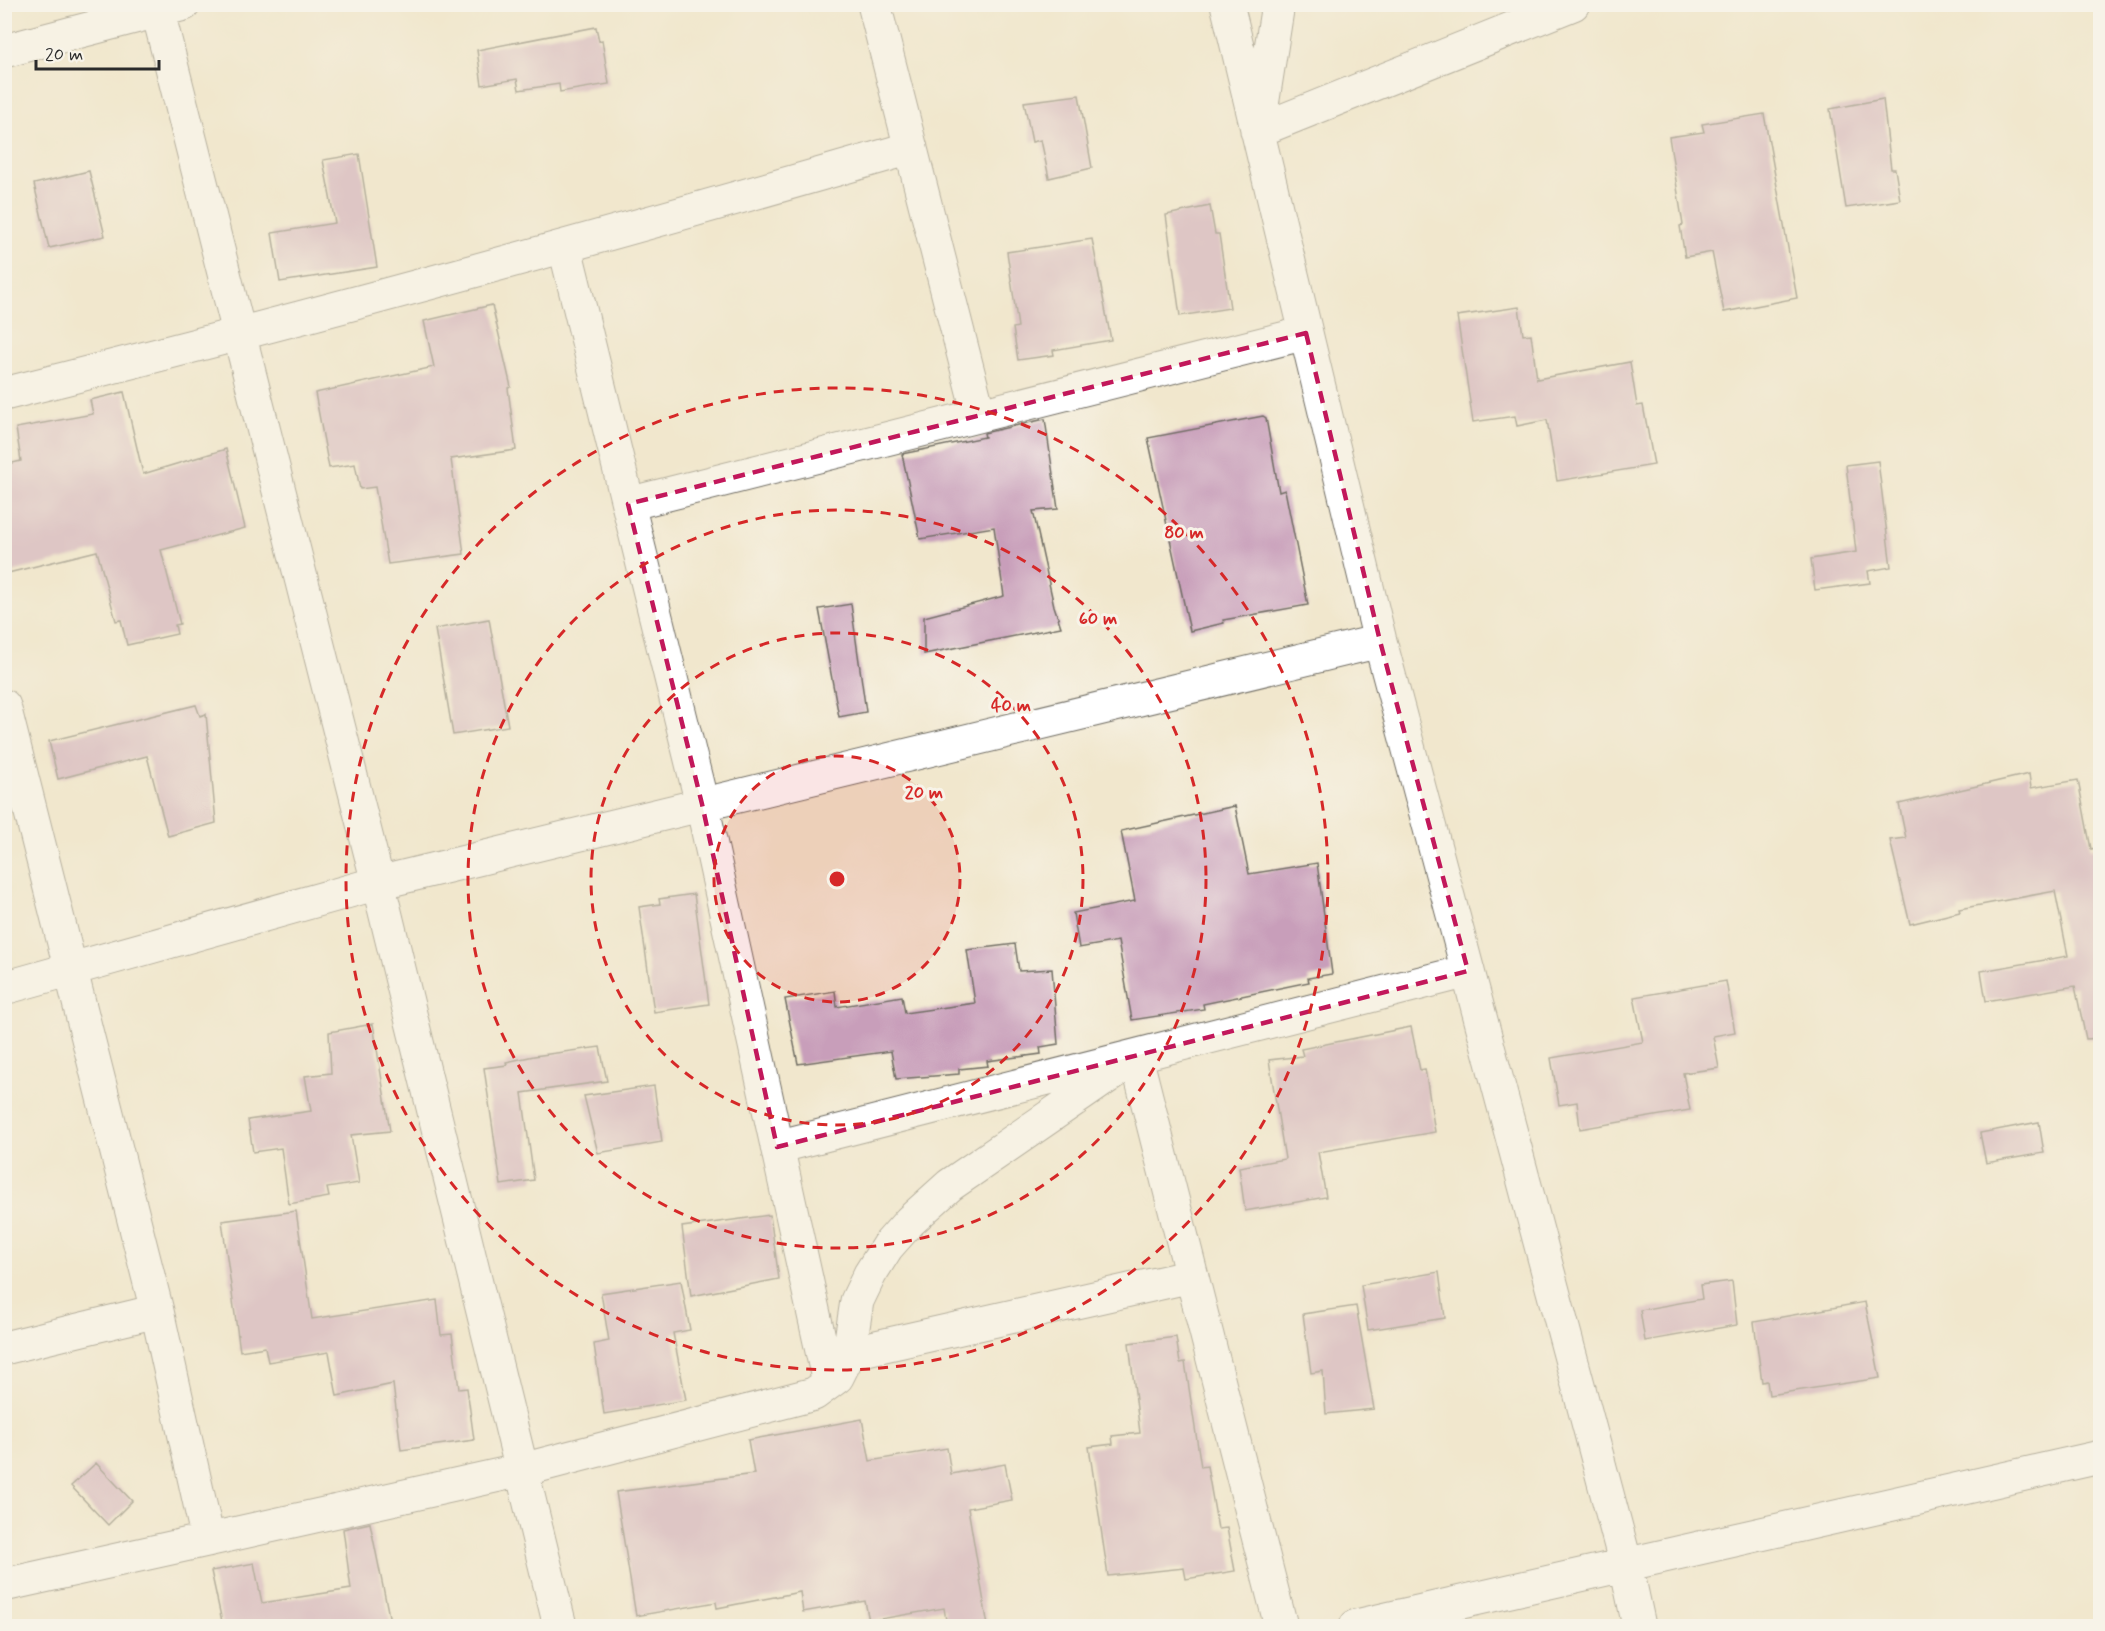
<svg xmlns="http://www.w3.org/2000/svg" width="2105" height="1631" font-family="Mynerve,sans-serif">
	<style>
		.building { fill: #c89eba }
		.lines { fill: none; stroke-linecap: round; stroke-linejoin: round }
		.minor-casing { stroke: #706d64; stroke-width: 35 }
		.minor { stroke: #fff; stroke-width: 33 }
		.marked { fill: none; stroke: #c2185b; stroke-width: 4.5; stroke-dasharray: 12 8; stroke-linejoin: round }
		.ring { fill: none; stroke: #d62828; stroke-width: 3; stroke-dasharray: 10 8 }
		.centre { fill: #d62828; stroke: #f7f3e8; stroke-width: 3 }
		.ring-label { font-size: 18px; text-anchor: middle; font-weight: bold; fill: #d62828; stroke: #f7f3e8; stroke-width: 6; stroke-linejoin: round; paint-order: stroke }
	</style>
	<rect width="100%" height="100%" fill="#f7f3e8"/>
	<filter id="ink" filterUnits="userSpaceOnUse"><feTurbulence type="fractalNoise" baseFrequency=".0167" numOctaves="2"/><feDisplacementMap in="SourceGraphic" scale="12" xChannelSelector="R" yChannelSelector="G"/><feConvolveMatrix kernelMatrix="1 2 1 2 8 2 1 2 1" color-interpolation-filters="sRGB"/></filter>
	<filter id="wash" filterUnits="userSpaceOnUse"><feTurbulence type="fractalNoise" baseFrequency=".008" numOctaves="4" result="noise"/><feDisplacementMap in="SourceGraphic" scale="24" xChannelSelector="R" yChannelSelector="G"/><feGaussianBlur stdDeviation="1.35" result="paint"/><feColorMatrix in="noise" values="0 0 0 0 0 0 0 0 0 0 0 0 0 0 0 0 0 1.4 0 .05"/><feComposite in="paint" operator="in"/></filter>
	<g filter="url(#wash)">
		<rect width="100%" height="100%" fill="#f1e7cd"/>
		<g id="blocks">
			<!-- building -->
			<path class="building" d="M596,27l3,14 3,-1 7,44 -49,8 -1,-8 -40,6 -2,-11 -35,6 -5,-35z
				M1079,95l13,73 -43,10 -8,-38 -9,2 -8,-40z
				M1883,99l8,70h4l5,31 -54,8 -16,-99z
				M1764,114l33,184 -73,14 -12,-60 -27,5 -5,-31 3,-1 -14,-88 35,-5 -2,-8z
				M359,154l18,113 -97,15 -8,-49 63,-10 -12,-63z
				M89,171l16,65 -56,12 -15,-64z
				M1210,206l5,28h4l11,74 -50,8 -14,-101z
				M1092,239l19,101 -58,10 1,5 -36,5 -5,-32 5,-1 -11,-75z
				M492,305l19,82 -3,1 8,62 -65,9 13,95 -76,10 -13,-77 -15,2 -5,-25 -26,4 -14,-75 119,-26 -10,-46z
				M1519,307l4,28 8,-1 6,45 93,-17 7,44 6,-1 11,60 -97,16 -10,-61 -30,6 -2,-10 -42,6 -16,-106z
				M124,392l19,82 83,-25 19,79 -84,22 19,74 -5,1 2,9 -50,11 -6,-25 -5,1 -19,-70 -93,23v-109l17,-4 -5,-33 77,-14 -3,-14z
				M1263,416l3,2 13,74 6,-2 23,115 -85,15 1,3 -34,8 -42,-193z
				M1045,419l13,90 -25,2 21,95 7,21 -137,27v-37l80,-21 -10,-69 -74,12 -18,-85 83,-17 -1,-4z
				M1878,461l13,106 -23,4 2,12 -55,7 -4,-31 45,-7 -10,-87z
				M851,604l15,108 -27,5 -20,-108z
				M489,619l19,107 -55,9 -18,-106z
				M196,705l4,11 6,-2 10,109 -48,13 -21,-80 -89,23 -9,-38z
				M2029,774l2,14 47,-8 13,69 9,-2v191l-14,1 -11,-53 -89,15 -5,-30 87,-15 -13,-65 -96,18 1,3 -50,12 -20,-84 16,-2 -7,-34z
				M1235,806l14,68 68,-11 15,111 -24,4 1,4 -106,22 1,5 -72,11 -14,-79 -39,7 -6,-35 62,-12 -14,-70z
				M694,894l15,110 -55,8 -15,-105 21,-3 -1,-5z
				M1015,944l4,27 33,-2 6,75 -18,3 1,7 -54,7 1,5 -29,3v5l-63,5 -5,-28 -93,13 -13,-65 50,-8 2,16 65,-11 3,17 70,-10 -8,-53z
				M1726,981l9,51 -22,4 6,32 -36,5 7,37 -110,19 -3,-27 -18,3 -8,-47 92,-16 -9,-45z
				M373,1024l17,107 -39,4 8,48 -32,5 2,9 -40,7 -8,-56 -28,4 -5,-32 63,-9 -6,-35 26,-3 -2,-41z
				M1411,1027l9,43 5,-1 10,63 -117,20 8,45 -81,14 -6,-44 46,-8 -16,-99 34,-4 -2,-7z
				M600,1047l7,34 -85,12 12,87 -33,5 -17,-117 23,-3 -1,-3 28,-6z
				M654,1086l8,56 -64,11 -14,-57z
				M2039,1122l5,31 -58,10 -6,-30z
				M296,1211l16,108 125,-19 4,35 11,-1 7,55 8,-1 7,52 -73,10 -8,-66 -56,12 -8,-44 -61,10 -3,-15 -25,4 -18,-130z
				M770,1215l9,64 -88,17 -9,-69z
				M1439,1272l6,46 -77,12 -7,-45z
				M681,1281l9,49 -17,3 13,67 -82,14 -10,-70 15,-3 -8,-48z
				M1732,1281l5,44 -92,16 -5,-31 62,-11 -2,-14z
				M1865,1302l15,76 -111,17 -2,-14 -5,1 -8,-60z
				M1356,1306l18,103 -48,5 -3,-43 -12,2 -8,-59z
				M1176,1337l4,26 5,-1 16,105 6,-1 11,63 9,-1 8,43 -49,8 -2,-11 -76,8 -19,-129 24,-3 -1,-8 28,-3 -11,-90z
				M862,1419l8,42 77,-13 4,26 54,-10 7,36 -44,8 20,118h-41l-3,-18 -75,13 -4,-20 -62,11 -3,-20 -83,16 -1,-6 -80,14 -20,-124 138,-18 -6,-34z
				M96,1463l36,38 -24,24 -37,-39z
				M370,1523l21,103h-168l-12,-55 43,-8 8,40 89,-14 -8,-60z"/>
		</g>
	</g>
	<g filter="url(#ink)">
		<use href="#blocks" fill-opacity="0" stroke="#706d64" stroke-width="1.5"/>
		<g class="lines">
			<!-- minor casing -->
			<g class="minor-casing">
				<path id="minor" d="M156,4l222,879 182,743
					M874,4l105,411
					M1227,4l153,637 246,924 13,61
					M4,51l180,-47
					M1260,118l18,-114
					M1257,131l316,-127
					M565,248l137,556 127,579
					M4,394c305,-76 606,-159 907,-246
					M628,504l678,-171
					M4,706l153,605 51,229
					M4,988l374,-105 1002,-242
					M777,1147l691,-176
					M4,1348l153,-37
					M849,1353l343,-77
					M4,1585l518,-115 292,-76 23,-17 12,-24 8,-52 13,-27 17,-27 23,-26 40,-36 186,-128 145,569
					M1356,1626l744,-169"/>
			</g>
			<!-- minor -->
			<use href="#minor" class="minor"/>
		</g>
	</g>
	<!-- marked area -->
	<path d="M0 0H2105V1631H0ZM1306,333l74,308 88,330 -691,176 -75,-343 -74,-300z" fill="#f1e7cd" fill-opacity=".55" fill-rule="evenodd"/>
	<path class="marked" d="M1306,333l74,308 88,330 -691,176 -75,-343 -74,-300z"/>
	<!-- distance rings -->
	<circle cx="837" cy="879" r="123" fill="#d62828" fill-opacity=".12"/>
	<g class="ring">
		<circle cx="837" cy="879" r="123"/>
		<circle cx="837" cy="879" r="246"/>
		<circle cx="837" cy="879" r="369"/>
		<circle cx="837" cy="879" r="491"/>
	</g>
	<circle cx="837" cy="879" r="9" class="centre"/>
	<g class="ring-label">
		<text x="1184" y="538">80 m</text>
		<text x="1098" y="624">60 m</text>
		<text x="1011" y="711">40 m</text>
		<text x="924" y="798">20 m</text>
	</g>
	<!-- margin -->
	<rect width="2105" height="1631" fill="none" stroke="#f7f3e8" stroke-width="24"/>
	<!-- scale -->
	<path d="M36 60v9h123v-9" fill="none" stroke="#2b2b2b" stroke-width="3"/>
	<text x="45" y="60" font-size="18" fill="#2b2b2b" stroke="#f7f3e8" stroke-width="4.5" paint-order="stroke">20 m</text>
</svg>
